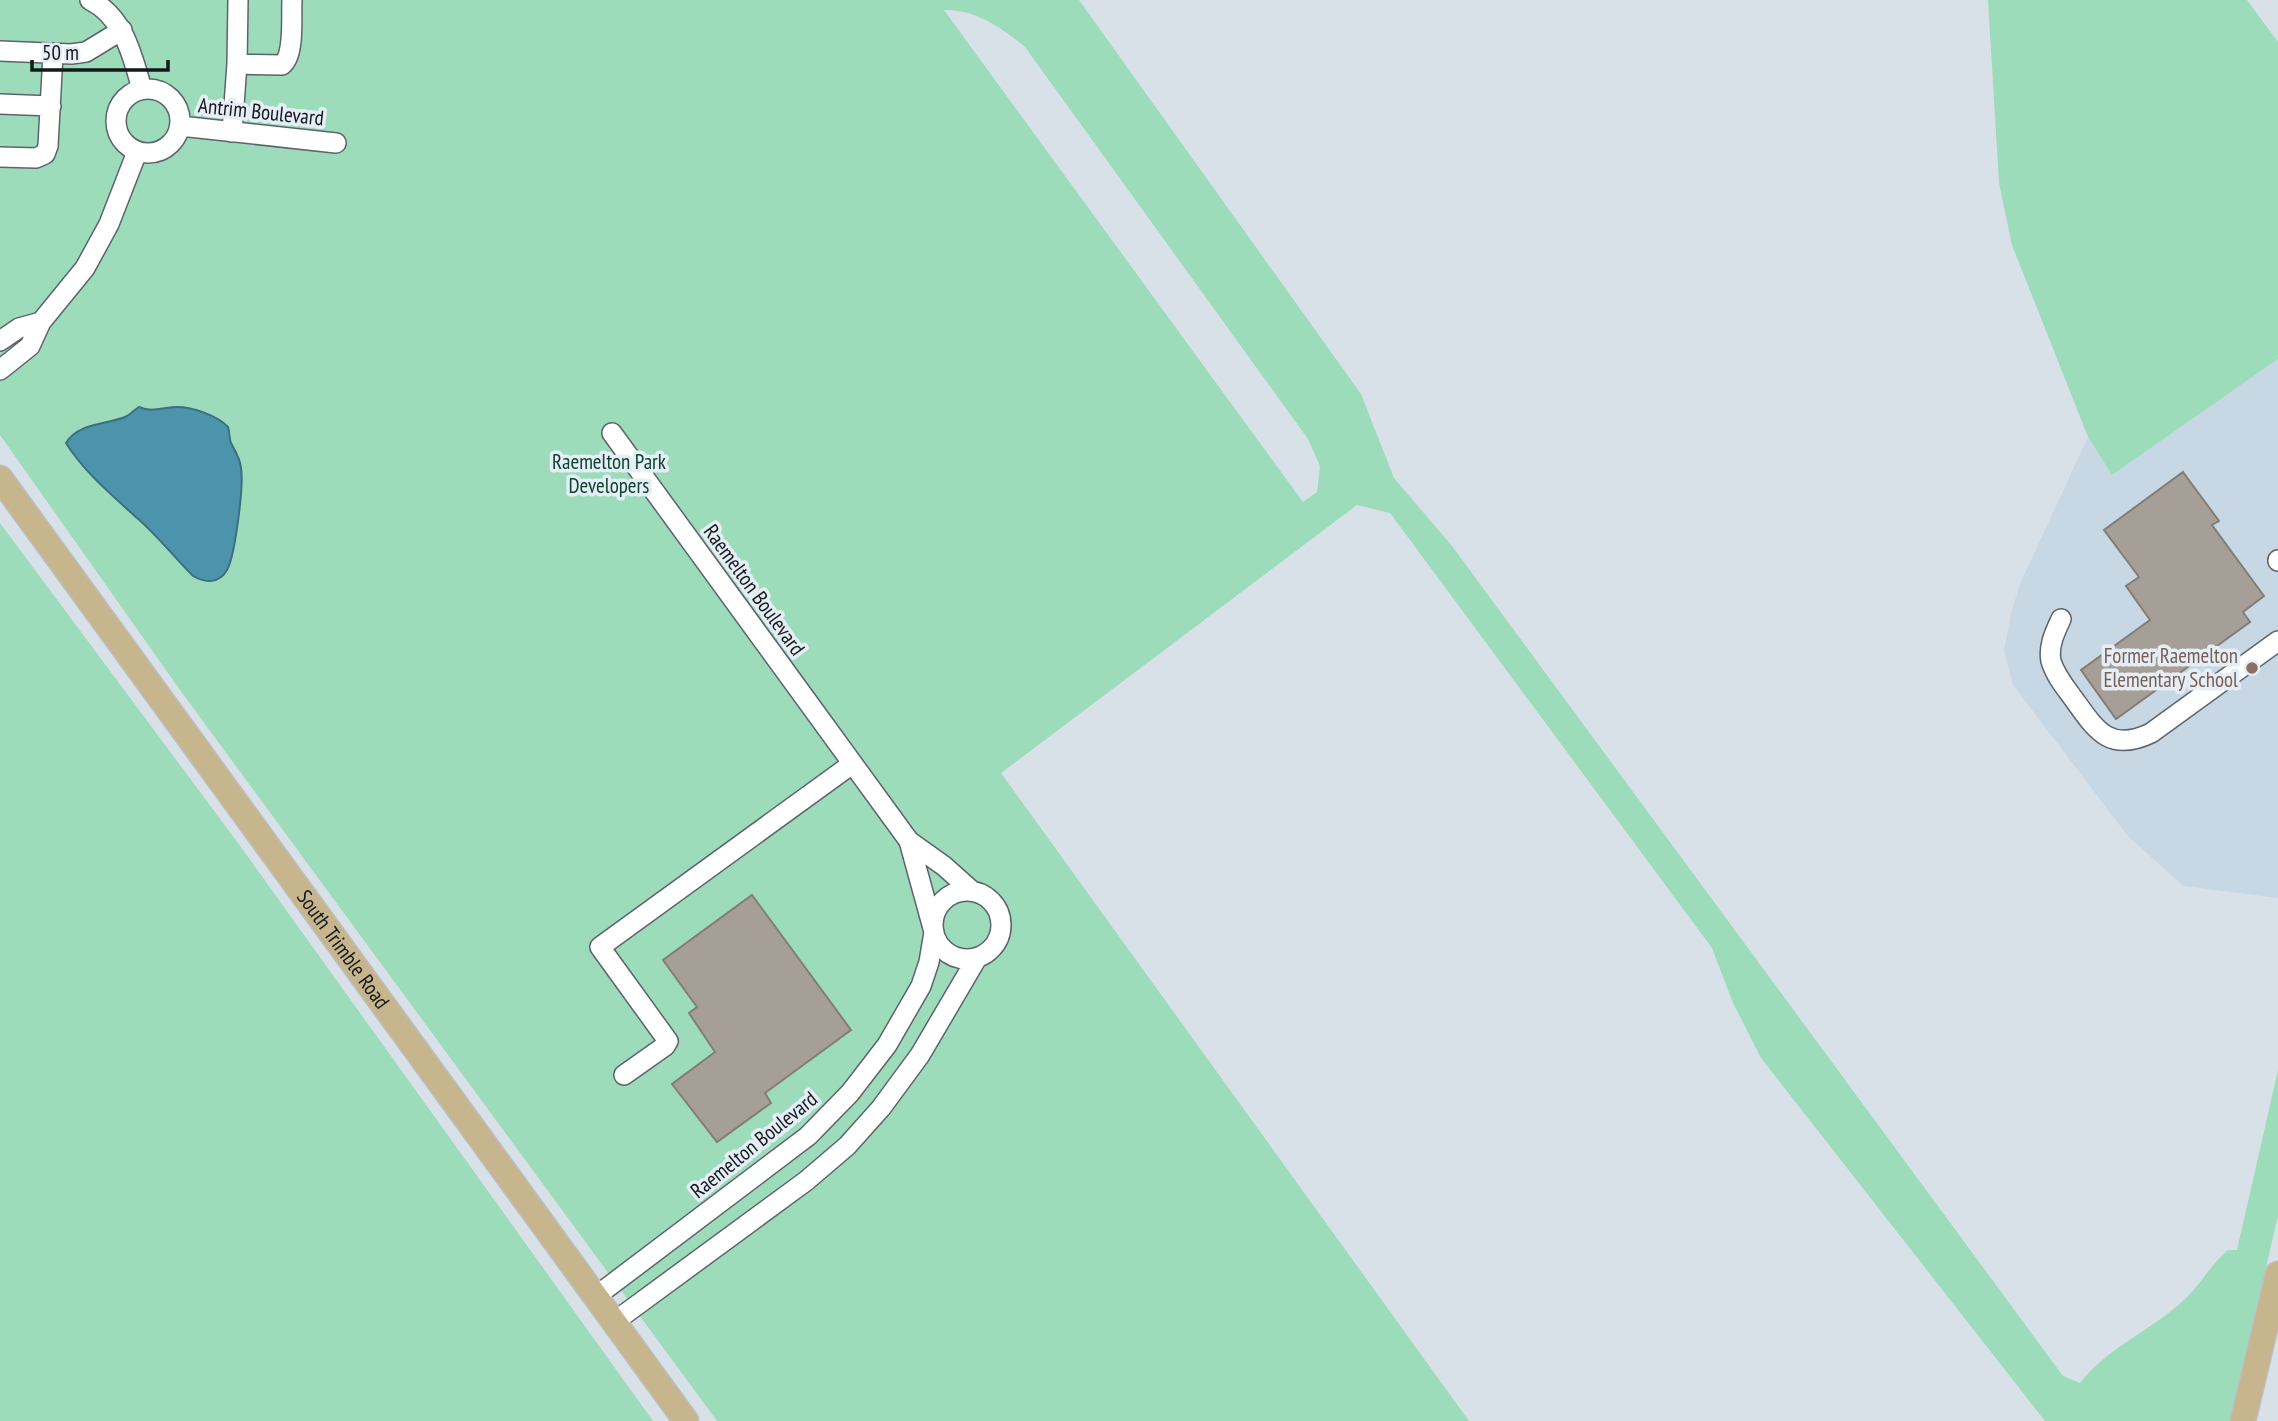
<svg xmlns="http://www.w3.org/2000/svg" width="2278" height="1421" font-family="'PT Sans Narrow',sans-serif">
	<style>
		.built { fill: #c7d8e4 }
		.green { fill: #9ddcbb; fill-rule: evenodd }
		.water { fill: #4c94ab; stroke: #3c6f80; stroke-width: 2 }
		.building { fill: #a69f97; stroke: #847d75; stroke-width: 2 }
		.lines { fill: none; stroke-linecap: round; stroke-linejoin: round }
		.minor-casing { stroke: #5c646b; stroke-width: 22 }
		.major-casing { stroke: #bdbebf; stroke-width: 27 }
		.minor { stroke: #fff; stroke-width: 19 }
		.major { stroke: #c6b58d; stroke-width: 24 }
		.education-dot { fill: #8d6e63; stroke: #e5eef6; stroke-width: 2.5 }
		.labels { text-anchor: middle; stroke-width: 7; stroke-linejoin: round; paint-order: stroke }
		.street-label { font-size: 21px; fill: #15181a; stroke: #e5eef6 }
		.park-label { font-size: 21px; fill: #0f422d; stroke: #e5eef6 }
		.education-label { font-size: 21px; fill: #785e54; stroke: #e5eef6; text-anchor: end }
	</style>
	<rect width="100%" height="100%" fill="#d8e1e8"/>
	<!-- built -->
	<path class="built" d="M2278,359v539l-95,-12 -56,-51 -114,-150 -9,-34 7,-38 9,-29 68,-147 24,38z"/>
	<!-- green -->
	<path class="green" d="M0,0h1079l282,394 33,84 58,68 611,830 17,7c28,-36 72,-53 105,-84 16,-15 26,-35 43,-49h9l41,-180v146l-48,205h-185l-284,-363 -28,-55 -21,-55 -322,-435 -33,-8 -356,268 468,648h-752l-537,-731 -180,-255zM944,10c31,-1 58,18 81,37l283,392 12,27 -3,26 -14,10z
		M1988,0h259l31,42v317l-166,116 -24,-38 -76,-192 -13,-62z
		M0,523l238,320 415,578h-653z"/>
	<!-- water -->
	<path class="water" d="M139,407c12,6 26,0 38,0 16,0 41,9 51,20 2,6 1,11 3,16 4,8 9,15 10,25 3,17 -6,88 -14,102 -8,14 -22,13 -34,6 -19,-19 -36,-41 -56,-58 -25,-23 -53,-46 -71,-75 12,-20 39,-18 59,-26 5,-2 9,-7 14,-10z"/>
	<!-- building -->
	<path class="building" d="M2183,472l36,49 -7,4 52,71 -21,16 7,10 -134,97 -35,-49 69,-50 -24,-34 13,-9 -35,-47z
		M752,895l99,135 -86,63 6,10 -54,39 -45,-58 43,-32 -26,-39 8,-6 -34,-47z"/>
	<g class="lines">
		<!-- minor casing -->
		<g class="minor-casing">
			<path id="minor" d="M90,0c34,17 42,55 52,89
				M238,0l-1,64 45,1c13,-10 9,-48 10,-65
				M0,51l71,3 15,-2 36,-22
				M116 121a32 32 0 1 1 64 0a32 32 0 1 1-64 0Z
				M0,104l51,2
				M180,126l156,17
				M232,132l5,-68
				M0,157l36,1 9,-4 3,-8 5,-92
				M0,341l19,-13 22,-6
				M0,370l30,-24 11,-24 44,-54 24,-44 28,-72
				M612,433l297,408 35,25 28,25
				M2278,560v1
				M2061,619c-6,13 -13,27 -10,42 4,14 14,26 22,37 23,32 36,55 78,35l127,-92
				M933 925a34 34 0 1 1 68 0a34 34 0 1 1-68 0Z
				M624,1075l41,-29 3,-5 -68,-94 252,-183
				M595,1297l213,-161 42,-43 37,-48 34,-59 8,-24 5,-30 -25,-91
				M614,1322l192,-141 41,-35 34,-38 39,-53 57,-97"/>
		</g>
		<!-- major casing -->
		<g class="major-casing">
			<g id="major">
				<path id="s1" d="M0,478l686,943"/>
				<path d="M2243,1421l35,-147"/>
			</g>
		</g>
		<!-- minor -->
		<use href="#minor" class="minor"/>
		<!-- major -->
		<use href="#major" class="major"/>
	</g>
	<!-- markers -->
	<circle class="education-dot" cx="2252" cy="668" r="7"/>
	<g class="labels">
		<!-- street labels -->
		<g class="street-label">
			<text transform="translate(261 112) rotate(6)" y="7">Antrim Boulevard</text>
			<text transform="translate(754 590) rotate(54)" y="7">Raemelton Boulevard</text>
			<text dy="7" stroke="none"><textPath href="#s1" startOffset="583">South Trimble Road</textPath></text>
			<text transform="translate(754 1145) rotate(-39)" y="7">Raemelton Boulevard</text>
		</g>
		<!-- park labels -->
		<g class="park-label">
			<text x="609" y="469">Raemelton Park<tspan x="609" dy="24">Developers</tspan></text>
		</g>
		<!-- education labels -->
		<g class="education-label">
			<text x="2238" y="663">Former Raemelton<tspan x="2238" dy="24">Elementary School</tspan></text>
		</g>
	</g>
	<!-- scale -->
	<path d="M32 60v10h136v-10" fill="none" stroke="#15181a" stroke-width="3.5"/>
	<text x="42" y="60" font-size="21" fill="#15181a" stroke="#e5eef6" stroke-width="5" paint-order="stroke">50 m</text>
</svg>
